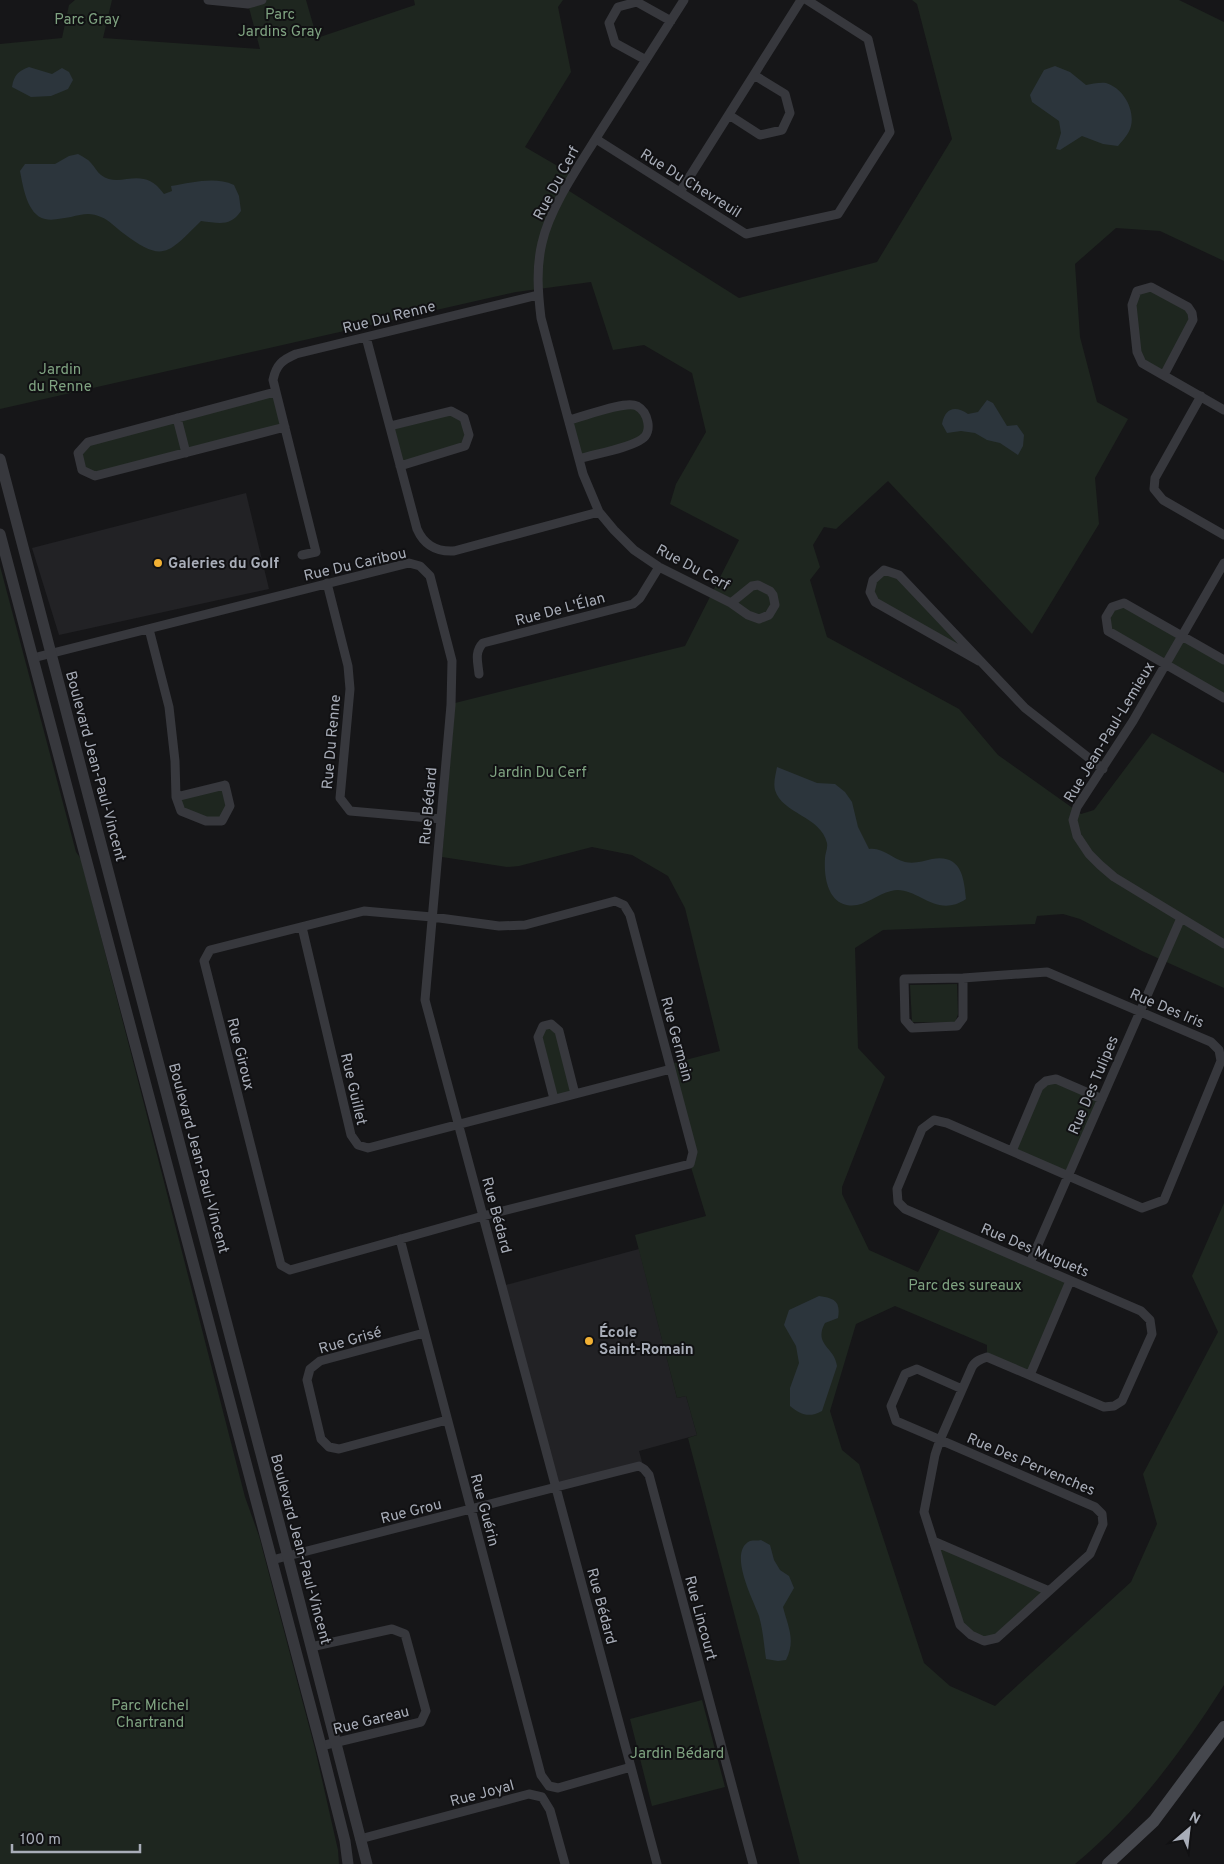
<svg xmlns="http://www.w3.org/2000/svg" width="1224" height="1864" font-family="Overpass,sans-serif">
	<style>
		.built { fill: #222225 }
		.green { fill: #1e261f }
		.water { fill: #2c353c }
		.lines { fill: none; stroke-linecap: round; stroke-linejoin: round }
		.minor { stroke: #37383d; stroke-width: 9 }
		.tertiary { stroke: #37383d; stroke-width: 11 }
		.secondary { stroke: #45474d; stroke-width: 12 }
		.poi-dot { fill: #f2b134; stroke: #111113; stroke-width: 2 }
		.labels { text-anchor: middle; stroke-width: 4; stroke-linejoin: round; paint-order: stroke }
		.park-label { font-size: 15px; fill: #7fa381; stroke: #111113 }
		.street-label { font-size: 15px; fill: #a8adb8; stroke: #111113 }
		.poi-label { font-size: 15px; font-weight: bold; fill: #a8adb8; stroke: #111113; text-anchor: start }
	</style>
	<rect width="100%" height="100%" fill="#161618"/>
	<!-- built -->
	<path class="built" d="M246,493l23,96 -210,46 -27,-87z
		M639,1249l38,149 9,-2 11,39 -58,16 5,18 -88,19 -54,-202z"/>
	<!-- green -->
	<path class="green" d="M75,0h37l-9,38 157,11 -12,-45 14,-4h44l11,38 98,-33 -1,-5h149l-5,7 13,65 -46,75 48,28 -7,14 173,109 138,-36 75,-123 -35,-135 -5,-4h267l45,22v239l-64,-30 -44,-3 -41,36 5,73 17,65 31,17 -33,59 4,46 -67,110 -144,-153 -52,48 -12,-2 -11,18 7,22 -10,13 17,57 132,72 39,46 83,59 13,-4 58,-77 72,40v215l-82,-37 -62,-32 -17,-5 -26,2 -2,8 -152,6 -28,18 3,100 27,29 -43,110v7l27,56 49,22 24,-47 128,56 -40,94 -43,-18v-12l-92,-39 -39,18 -26,87 12,39 17,14 65,199 26,23 45,20 136,-124 26,-58 -14,-50 75,-142 -26,-56 32,-73v482c-42,66 -88,129 -149,179h-275l-112,-426 9,-3 -11,-39 -9,2 -42,-163 71,-19 -16,-52 3,-12 -23,-88 50,-13 -35,-143 -17,-32 -36,-21 -40,-8 -73,19 -12,1 -65,-10 13,-154 230,-57 54,-106 -69,-36 6,-20 30,-52 -14,-59 -48,-28 -31,5 -22,-68 -75,10 -516,117v-365l62,-6 7,-33z
		M1151,287l41,26 -28,62 -22,-12 -10,-58 5,-14z
		M275,392l10,35 -190,49 -13,-6 -4,-17 10,-11z
		M626,405l19,8 -1,25 -65,21 -10,-39z
		M451,411l13,7 1,28 -65,20 -10,-40z
		M0,566l76,286 5,7 164,638 14,39 56,213 23,101 1,14h-339z
		M884,570l15,5 80,86 -104,-59 -2,-22z
		M1124,603l100,57v38l-116,-67 4,-24z
		M225,785l5,21 -8,15 -41,-10 -5,-14z
		M957,984l1,30 -3,9 -43,-1 -2,-37z
		M543,1026l16,5 16,63 -21,5 -16,-62z
		M1056,1079l46,20 -33,77 -57,-25 27,-64z
		M933,1541l116,50 -52,47 -13,3 -24,-16z
		M702,1700l23,87 -73,19 -22,-87z"/>
	<!-- water -->
	<path class="water" d="M1055,66l15,6 16,13c6,-1 14,-3 20,-2 17,5 29,26 25,43 -2,8 -8,14 -13,20l-15,-2 -21,-8 -22,14 -4,-1 5,-16 -2,-12 -27,-19 -2,-7 14,-25z
		M29,67l23,7 10,-6 7,4 4,8 -5,9 -17,7 -20,1 -19,-10c2,-12 6,-16 17,-20z
		M78,154c5,3 10,5 13,9 4,4 6,9 10,12 20,15 41,-12 63,19l8,-3 -1,-5c21,-3 43,-10 63,-1l5,11 2,15c-11,16 -22,12 -40,10 -33,32 -37,43 -78,12 -7,-5 -14,-13 -22,-16 -10,-5 -19,-3 -30,0 -8,1 -18,4 -26,2 -18,-4 -22,-33 -25,-48l5,-7h30l14,-8z
		M987,400l6,3 14,23 10,-1 7,10 -1,11 -5,9 -18,-12 -13,-3 -12,-7 -14,-2 -14,2 -5,-9c3,-16 13,-19 26,-10l10,-2z
		M777,767l40,16 18,1 10,8 7,10 6,25 11,22c14,-2 23,10 36,13 10,2 18,-1 27,-3 29,-5 32,18 34,40 -31,21 -50,-15 -75,-8 -17,4 -31,21 -50,12 -15,-8 -17,-30 -16,-45 0,-4 3,-10 2,-15 -6,-27 -45,-29 -52,-53 -2,-7 1,-17 2,-23z
		M819,1296c15,2 22,5 19,22l-13,5c-12,22 10,24 12,43l-15,45c-13,7 -21,4 -32,-5v-18l9,-25 -3,-17 -12,-21 5,-15z
		M761,1540l9,5 4,15 6,10 9,6 5,12 -11,19c5,20 13,33 3,53l-8,1 -12,-2c-2,-14 -3,-29 -7,-43 -5,-15 -32,-64 -9,-75 3,-1 8,0 11,-1z"/>
	<g class="lines">
		<!-- minor -->
		<path class="minor" d="M208,0l40,4 14,-4
			M684,0c-29,45 -57,90 -86,135 -19,31 -48,72 -56,108 -6,25 -4,50 -1,75l42,156 16,38 15,18 20,20 25,17 72,36 17,12 11,4 10,-4 6,-10 -2,-10 -3,-4 -12,-6 -6,1 -21,17
			M646,60l-31,-17 -6,-20 9,-16 19,-5 34,19
			M729,115l31,20 22,-5 8,-17 -5,-19 -31,-19
			M596,139l150,95 92,-20 52,-82 -22,-93 -61,-39
			M680,192l121,-192
			M366,337l51,192c7,16 20,23 37,22l145,-39
			M1164,375l29,-55 -1,-7 -4,-6 -37,-20 -14,4 -5,14 5,47 5,11 82,47
			M275,392l-187,50 -10,11 4,17 13,6 190,-49
			M1201,396l-46,82 -1,11 9,11 61,35
			M177,418l9,35
			M569,420c14,-3 56,-20 68,-14 11,6 16,26 5,33 -12,9 -47,15 -63,20
			M390,426l61,-15 13,7 5,17 -4,11 -65,20
			M302,555l14,-3 -43,-172c3,-15 9,-20 23,-26l242,-59
			M1224,563l-91,158 -56,86 -4,13 4,16 12,18 11,11 14,12 110,67
			M327,583l21,83 2,23 -10,109 10,13 91,8
			M149,629l20,78 6,54 1,36 5,14 25,10h16l8,-15 -5,-21 -49,12
			M33,658l376,-95 11,3 10,10 22,85 -1,44 -26,295 232,864
			M1224,660l-100,-57 -12,4 -6,10 2,14 116,67
			M979,661l-104,-59 -5,-10 3,-12 11,-10 15,5 126,133 78,61
			M479,674c-1,-11 -5,-22 4,-31l150,-39 7,-6 19,-31
			M615,901l9,4 6,10 63,237 -3,12 -207,52 -193,54 -9,-5 -77,-304 6,-11 154,-39 68,6 67,9 26,-1z
			M302,927l49,208 7,10 10,3 303,-79
			M554,1099l-16,-62 5,-11 8,-2 8,7 16,63
			M1012,1151l27,-64 7,-6 10,-2 46,20
			M400,1239l141,536 8,11 9,2 73,-21
			M1030,1263l151,-345
			M424,1333l-104,28 -10,8 -3,11 14,59 8,8 10,2 108,-29
			M1030,1375l40,-94
			M962,1389l-45,-20 -12,5 -14,32 5,15 56,24 143,62 7,7 1,10 -13,30 -93,84 -13,3 -13,-6 -11,-10 -36,-113 11,-57 5,-15 32,-73c3,-6 9,-8 15,-10l117,50 10,-1 8,-5 30,-67 -2,-14 -9,-9 -236,-102 -7,-7 -1,-13 25,-60 12,-9 13,3 195,85 22,-8 57,-139 -2,-11 -8,-8 -164,-70 -84,6 -59,1 1,41 7,8 45,-2 6,-8v-40
			M933,1541l116,50
			M272,1560l343,-88 24,-6 5,3 5,6 104,389
			M311,1647l81,-18 13,5 21,77 -5,11 -100,24
			M360,1839l169,-45 13,3 8,13 15,54"/>
		<!-- tertiary -->
		<path class="tertiary" d="M0,459l288,1098 79,307
			M0,534l321,1212 24,95 3,23"/>
		<!-- secondary -->
		<path class="secondary" d="M1108,1864l46,-43 70,-94"/>
	</g>
	<!-- markers -->
	<g class="poi-dot">
		<circle cx="158" cy="563" r="5"/>
		<circle cx="589" cy="1341" r="5"/>
	</g>
	<g class="labels">
		<!-- park labels -->
		<g class="park-label">
			<text x="280" y="19">Parc<tspan x="280" dy="17">Jardins Gray</tspan></text>
			<text x="87" y="24">Parc Gray</text>
			<text x="60" y="374">Jardin<tspan x="60" dy="17">du Renne</tspan></text>
			<text x="538" y="777">Jardin Du Cerf</text>
			<text x="965" y="1290">Parc des sureaux</text>
			<text x="150" y="1710">Parc Michel<tspan x="150" dy="17">Chartrand</tspan></text>
			<text x="677" y="1758">Jardin Bédard</text>
		</g>
		<!-- street labels -->
		<g class="street-label">
			<text transform="translate(556 183) rotate(-62)" y="5">Rue Du Cerf</text>
			<text transform="translate(691 183) rotate(32)" y="5">Rue Du Chevreuil</text>
			<text transform="translate(389 317) rotate(-14)" y="5">Rue Du Renne</text>
			<text transform="translate(355 564) rotate(-13)" y="5">Rue Du Caribou</text>
			<text transform="translate(693 567) rotate(28)" y="5">Rue Du Cerf</text>
			<text transform="translate(560 609) rotate(-15)" y="5">Rue De L'Élan</text>
			<text transform="translate(1109 732) rotate(-59)" y="5">Rue Jean-Paul-Lemieux</text>
			<text transform="translate(331 742) rotate(-85)" y="5">Rue Du Renne</text>
			<text transform="translate(96 766) rotate(75)" y="5">Boulevard Jean-Paul-Vincent</text>
			<text transform="translate(428 806) rotate(-85)" y="5">Rue Bédard</text>
			<text transform="translate(1167 1008) rotate(23)" y="5">Rue Des Iris</text>
			<text transform="translate(677 1039) rotate(75)" y="5">Rue Germain</text>
			<text transform="translate(241 1054) rotate(76)" y="5">Rue Giroux</text>
			<text transform="translate(1093 1085) rotate(-67)" y="5">Rue Des Tulipes</text>
			<text transform="translate(354 1089) rotate(77)" y="5">Rue Guillet</text>
			<text transform="translate(199 1158) rotate(75)" y="5">Boulevard Jean-Paul-Vincent</text>
			<text transform="translate(497 1215) rotate(75)" y="5">Rue Bédard</text>
			<text transform="translate(1035 1250) rotate(23)" y="5">Rue Des Muguets</text>
			<text transform="translate(350 1340) rotate(-16)" y="5">Rue Grisé</text>
			<text transform="translate(1031 1464) rotate(23)" y="5">Rue Des Pervenches</text>
			<text transform="translate(485 1510) rotate(75)" y="5">Rue Guérin</text>
			<text transform="translate(411 1511) rotate(-14)" y="5">Rue Grou</text>
			<text transform="translate(301 1549) rotate(75)" y="5">Boulevard Jean-Paul-Vincent</text>
			<text transform="translate(602 1606) rotate(75)" y="5">Rue Bédard</text>
			<text transform="translate(701 1618) rotate(75)" y="5">Rue Lincourt</text>
			<text transform="translate(371 1720) rotate(-14)" y="5">Rue Gareau</text>
			<text transform="translate(482 1793) rotate(-15)" y="5">Rue Joyal</text>
		</g>
		<!-- poi labels -->
		<g class="poi-label">
			<text x="168" y="568">Galeries du Golf</text>
			<text x="599" y="1337">École<tspan x="599" dy="17">Saint-Romain</tspan></text>
		</g>
	</g>
	<!-- north arrow -->
	<g transform="translate(1189 1829) rotate(28)" stroke="#111113" stroke-width="4" paint-order="stroke">
	<path d="M0-4L9 19L0 12L-9 19Z" fill="#a8adb8"/>
	<text y="-8" font-size="14" font-weight="bold" text-anchor="middle" fill="#a8adb8">N</text>
	</g>
	<!-- scale -->
	<path d="M12 1844v8h128v-8" fill="none" stroke="#a8adb8" stroke-width="2.5"/>
	<text x="20" y="1844" font-size="15" fill="#a8adb8" stroke="#111113" stroke-width="4" paint-order="stroke">100 m</text>
</svg>
